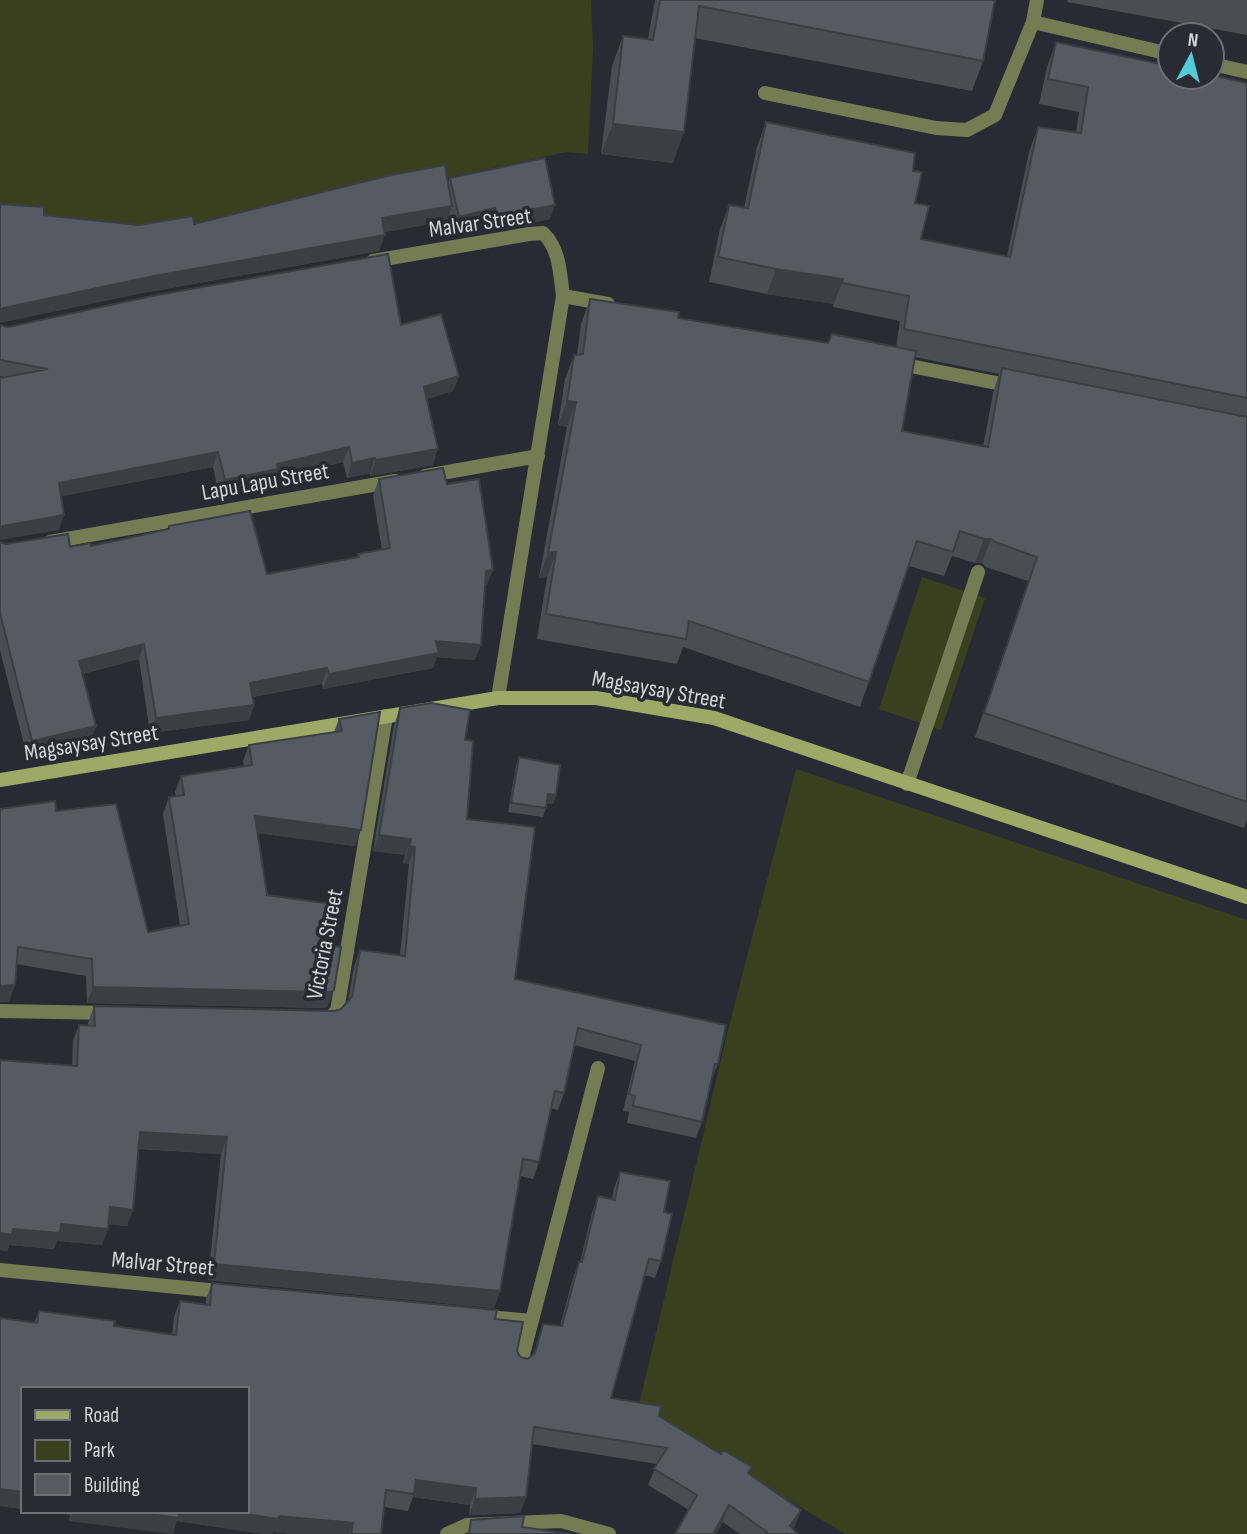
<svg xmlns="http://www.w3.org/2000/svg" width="1247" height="1534" font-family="'Sofia Sans Condensed',sans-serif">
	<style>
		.green { fill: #3a401e }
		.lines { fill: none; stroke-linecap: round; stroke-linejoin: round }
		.lane { stroke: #757c53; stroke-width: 14 }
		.street { stroke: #757c53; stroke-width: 14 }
		.secondary { stroke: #9ea967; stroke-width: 14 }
		.wall { fill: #4b4d55; fill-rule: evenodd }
		.shaded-wall { fill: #3d3e45 }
		.building { fill: #575963; stroke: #3d3e45; stroke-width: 2 }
		.labels { text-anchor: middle; stroke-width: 7; stroke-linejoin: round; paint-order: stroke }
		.street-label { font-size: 23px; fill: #d4d5da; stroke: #292a33 }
	</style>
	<rect width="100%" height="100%" fill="#292a33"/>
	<!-- green -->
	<path class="green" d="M0,0h591l2,48 -5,106 -22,-2 -354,76h-127l-85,-14z
		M922,577l63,21 -44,132 -62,-21z
		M796,769l451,151v614h-402l-183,-111 -26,-6 92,-387z"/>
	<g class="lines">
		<!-- lane -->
		<path class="lane" d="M1033,22l137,32
			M1212,64l35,8
			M765,93l171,35 31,2 28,-15 38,-93 4,-22
			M907,784l71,-212"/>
		<!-- street -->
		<path class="street" d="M373,261l156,-27 14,-1c17,16 17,41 20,63l-65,402
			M563,296l45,8
			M895,363l117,23
			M425,476l113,-20
			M50,542l345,-61
			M0,1011l111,2
			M323,1018h6l8,-7 49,-295
			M0,1270l229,22
			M479,1316l53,5
			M520,1366l78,-298
			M447,1534l20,-9 94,-4 48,13"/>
		<!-- secondary -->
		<path class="secondary" d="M0,780l498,-82h98l118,20 533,179"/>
	</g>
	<!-- wall -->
	<path class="wall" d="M655,0h340l-12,61 -11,30 -277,-53 -22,125 -72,-9 11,-88 11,-30 25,3z
		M1068,0h179v35l-180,-33z
		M1056,42l191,41v736l-3,9 -269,-91 53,-156 -42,-14 -4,-4h-7l-23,-7 -8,20 -35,-10 -49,141 -177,-60 -6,17 -140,-25 10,-62 -8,1 28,-151 -9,-2 7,-46 9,-24h3l4,-31 9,-25 88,19 150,25 68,4 4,-26 -67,-14 1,-3 -67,-10 -58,-12 11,-53 9,-24 15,3 13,-61 9,-25 147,49 2,32 6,36 86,17 22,-104 9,-25 38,5 3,-20 -40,-8 8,-37zM915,357l84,17 -6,19 -10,54 -81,-16z
		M450,178l100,41 -59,12 -1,-8 -37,8 -4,-17 -2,7 -63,11 -5,19 -231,41 -104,-77 95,10 55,-1 254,-42z
		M0,325l8,2 393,-2 58,51 -6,15 -27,8 7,66 -63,11v-3l-23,5 -4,-16 -69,17 -2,5 -53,12 -6,-29 -152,29 -2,34 -55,-153 -4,-1z
		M379,479l68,5 40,101h-2l-10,75 -38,-3 -4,11 -110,21 -1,-5 -69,13 1,8 -5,15 -99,13 -11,-74 -56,15 13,52 -6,15 -63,15 -27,-106v-108l6,2 64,3 21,-1 76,-16 2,-4 98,48 90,-16 1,-4 24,-4 -9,-55z
		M400,708l65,32 2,79 48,160 203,85 -7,16 -9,42 -6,16 -69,-15 2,-11 -6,-1 12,-50 -61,-16 -10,48 -6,17 -7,-2 -12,54 -6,17 -13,-3 -20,115 -6,17 -286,-28 13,-126 -82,-5 -12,77 -18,-2 -7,21 -45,-4 -3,8 -45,-4 -2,6 -7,-1v-190l72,6 1,-25 6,-16h9v-2l6,-17 241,5 6,-2 7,-8 6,-35 6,-16 40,5 9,-91 -6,-1 2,-8 -32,-4 21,-126z
		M380,712l-25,134 -97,-13 9,62 60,50 1,61 -3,2 -238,-5 -1,-27 -70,-12 -7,38h-9l56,-191 92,121 32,-7 -17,-111 6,-17 7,-1 -1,-4 6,-16 63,-10 -1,-5 6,-16 85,-13 5,-13z
		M519,757l37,38 -3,9 -6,-1 -4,14 -35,-5 8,-46z
		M620,1172l44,40 -3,49 -6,17 -11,-3 -33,123 48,18 62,38 31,13 -3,6 52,37 -8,19 5,5h-58l-17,-12 -7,12h-41l14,-24 -41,-25 9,-21 -125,-20 -6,53 -6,16 -51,2 1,-10 -57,-8 -5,14 -24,-4 -3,27h-87l-21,-2v2h-8l-88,-13h-108l1,-6 -28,-4h205l-224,-122v120l-23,-3 34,-183 5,-12 75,15 58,8 2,-17 6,-16 26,3v-5l6,-16 283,36 25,38 8,2 5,-4 10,-31 17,2 13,-48 6,-16h1l12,-49 6,-17 14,4 2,-12z"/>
	<!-- shaded-wall -->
	<path class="shaded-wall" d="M613,124l71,8 -11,31 -72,-9z
		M555,205l-5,14 -59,12 6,-15z
		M452,206l-5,15 -71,13 6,-16z
		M495,208l-5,15 -37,8 6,-14z
		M385,235l-6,16 -231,41 -148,31v-13l4,-2 150,-32z
		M776,269l67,10 -9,25 -67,-10z
		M459,376l-6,15 -35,11 6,-15z
		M567,401l9,1 -9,25 -9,-2z
		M349,447l-6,15 -69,17 -2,5 -53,12 6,-16 52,-16z
		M438,449l-5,16 -63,11 6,-16z
		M218,452l-5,15 -160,31 6,-15z
		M375,458l-5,15 -23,5 5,-15z
		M64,515l-5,15 -59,10v-12l3,-2z
		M984,539h7l-9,24h-7z
		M556,552l-9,25 -8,1 9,-25z
		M493,570l-6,15 -6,1 5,-15z
		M436,641l45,4 -6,15 -38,-3 -4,11 -110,21 6,-15z
		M144,644l-5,15 -65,17 5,-15z
		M327,668l-5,16 -77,14 5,-15z
		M254,705l-5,15 -99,13 6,-15z
		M96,726l-6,15 -63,15 5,-15z
		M548,794l8,1 -3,9 -8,-1z
		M255,816l106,14 -6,16 -106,-14z
		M379,835l32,4 -6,16 -32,-4z
		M409,846l6,1 -6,17 -6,-1z
		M15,985l-6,17h-9v-13l2,-3z
		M93,987l241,3 -6,16 -3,2 -238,-5z
		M140,1132l87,5 -6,17 -87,-6z
		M110,1207l23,3 -6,16 -23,-2z
		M61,1224l47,5 -6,16 -45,-4 -3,8 -45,-4 -2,6 -7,-1v-17l13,-4z
		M214,1264l286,27 -6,17 -286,-28z
		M416,1480l60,8 -6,17 -57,-8z
		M0,1489l23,3v17l-23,-3z
		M526,1497l-6,16 -51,2 6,-16z
		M729,1505l-6,17 -7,12h-3z
		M801,1510l-6,16 -5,8v-8z
		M42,1511h29l-1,4z
		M73,1511h155l125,12 -4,11h-55l-21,-2v2h-8l-88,-13 -4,13h-2l-102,-13z"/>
	<!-- building -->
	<path class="building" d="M660,0h335l-12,61 -284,-55 -15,126 -71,-8 10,-88 30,4z
		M1056,42l114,24v11h42v-2l35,8v315l-343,-69 5,-33 -67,-13 1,-4 -67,-10 -58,-12 11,-52 19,3 18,-86 149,31 -2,18 9,1 -7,31 14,3 -8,33 89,18 28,-130 43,6 7,-46 -40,-8z
		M545,158l10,47 -58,11 -2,-8 -36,9 -9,-39z
		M445,165l7,41 -70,12 3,17 -231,41 -150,32 -4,2v-106l44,3v8l95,10 54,-9 1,8 197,-49z
		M388,254l13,71 40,-11 18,62 -35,11 14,62 -62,11 -1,-2 -23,5 -3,-16 -72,17 1,5 -53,11 -7,-28 -159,31 5,32 -61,11 -3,2v-150l48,-9 -48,-9v-35l8,2 149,-32z
		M590,299l89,13 -1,6 150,25 4,-9 84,17 -14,80 86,16 14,-79 245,49v385l-263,-89 53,-156 -42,-15 -4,-3h-7l-24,-8 -7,21 -36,-11 -48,141 -180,-61 -3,18 -140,-25 10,-62 -8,1 28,-151 -9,-1 7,-46 9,-1z
		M443,468l4,16 32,-5 14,91 -7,1 -5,74 -45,-4 3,12 -110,21 -2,-6 -77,15 4,22 -98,13 -12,-74 -65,17 17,65 -64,15 -32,-128v-71l6,2 62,-10 2,13 20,-4 1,3 78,-17v-3l81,-15 17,63 92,-17 -1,-3 32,-6 -11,-69z
		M431,703l39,7 -5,30 8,1 -6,78 68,8 -20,152 211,46 -8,39h-3l-13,58 -69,-16 2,-10 -6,-2 12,-49 -63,-17 -14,65 -9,-2 -16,71 -16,-3 -23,132 -286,-27 13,-127 -87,-5 -7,78 -23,-3 -2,22 -47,-5 -1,9 -47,-4 -1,6 -12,-2v-173l77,6 2,-41 16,1 -1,-20 241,5 6,-2 11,-12 8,-47 45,6 10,-109 -6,-1 2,-7 -32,-4 21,-127z
		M380,712l-19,118 -106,-14 12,79 65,9 -5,41 14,2 -7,43 -3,2 -238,-5 -1,-28 -74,-12 -3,38 -13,1 -2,3v-180l55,-8 1,10 60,-7 32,128 41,-8 -20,-127 15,-2 -3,-19 71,-11 -3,-20 93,-14 -3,-12z
		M519,757l41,8 -4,30 -8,-1 -2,14 -35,-5z
		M620,1172l50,9 -6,31 8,2 -11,47 -12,-2 -38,139 50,8 -2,10 62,38 2,-4 29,17 -4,6 53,37 -11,16 8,8h-33l2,-2 -38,-27 -16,29h-38l22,-39 -43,-26 13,-21 -133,-21 -8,70 -51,2 1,-11 -60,-8 -2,14 -28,-4 -5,44h-30l2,-11 -74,-7 -1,3 -50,-8h19v-122h-224v103l-23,-3v-171l37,5 2,-12 76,10 -1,5 62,9 4,-34 30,4 2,-22 285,27 -2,9 28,3 -6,29 3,6 8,2 7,-6 8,-29 19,2 17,-64h3l16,-66 17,4z
		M127,1511h52v7z
		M524,1516l-2,11 48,7h-101l2,-14z"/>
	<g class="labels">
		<!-- street labels -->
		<g class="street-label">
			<text transform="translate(480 222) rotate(-8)" y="8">Malvar Street</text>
			<text transform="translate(265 481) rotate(-10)" y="8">Lapu Lapu Street</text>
			<text transform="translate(659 689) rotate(10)" y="8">Magsaysay Street</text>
			<text transform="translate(91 742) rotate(-9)" y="8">Magsaysay Street</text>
			<text transform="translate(324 944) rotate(-79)" y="8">Victoria Street</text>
			<text transform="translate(163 1263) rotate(5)" y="8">Malvar Street</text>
		</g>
	</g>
	<!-- legend -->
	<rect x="21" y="1387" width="228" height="126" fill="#292a33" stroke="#6d6e76" stroke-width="2"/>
	<rect x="35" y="1410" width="35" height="10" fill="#9ea967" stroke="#6d6e76" stroke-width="2"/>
	<text x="84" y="1422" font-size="21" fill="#d4d5da">Road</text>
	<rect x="35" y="1440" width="35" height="21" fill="#3a401e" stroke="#6d6e76" stroke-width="2"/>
	<text x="84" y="1457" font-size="21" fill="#d4d5da">Park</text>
	<rect x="35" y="1474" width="35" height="21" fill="#575963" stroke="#6d6e76" stroke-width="2"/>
	<text x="84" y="1492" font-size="21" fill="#d4d5da">Building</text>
	<!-- north arrow -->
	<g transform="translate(1191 56) rotate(7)"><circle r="33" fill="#292a33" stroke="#6d6e76" stroke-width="2"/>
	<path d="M0-5L12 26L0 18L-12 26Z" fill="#52cbd7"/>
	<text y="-10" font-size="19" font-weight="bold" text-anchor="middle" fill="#d4d5da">N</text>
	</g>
</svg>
